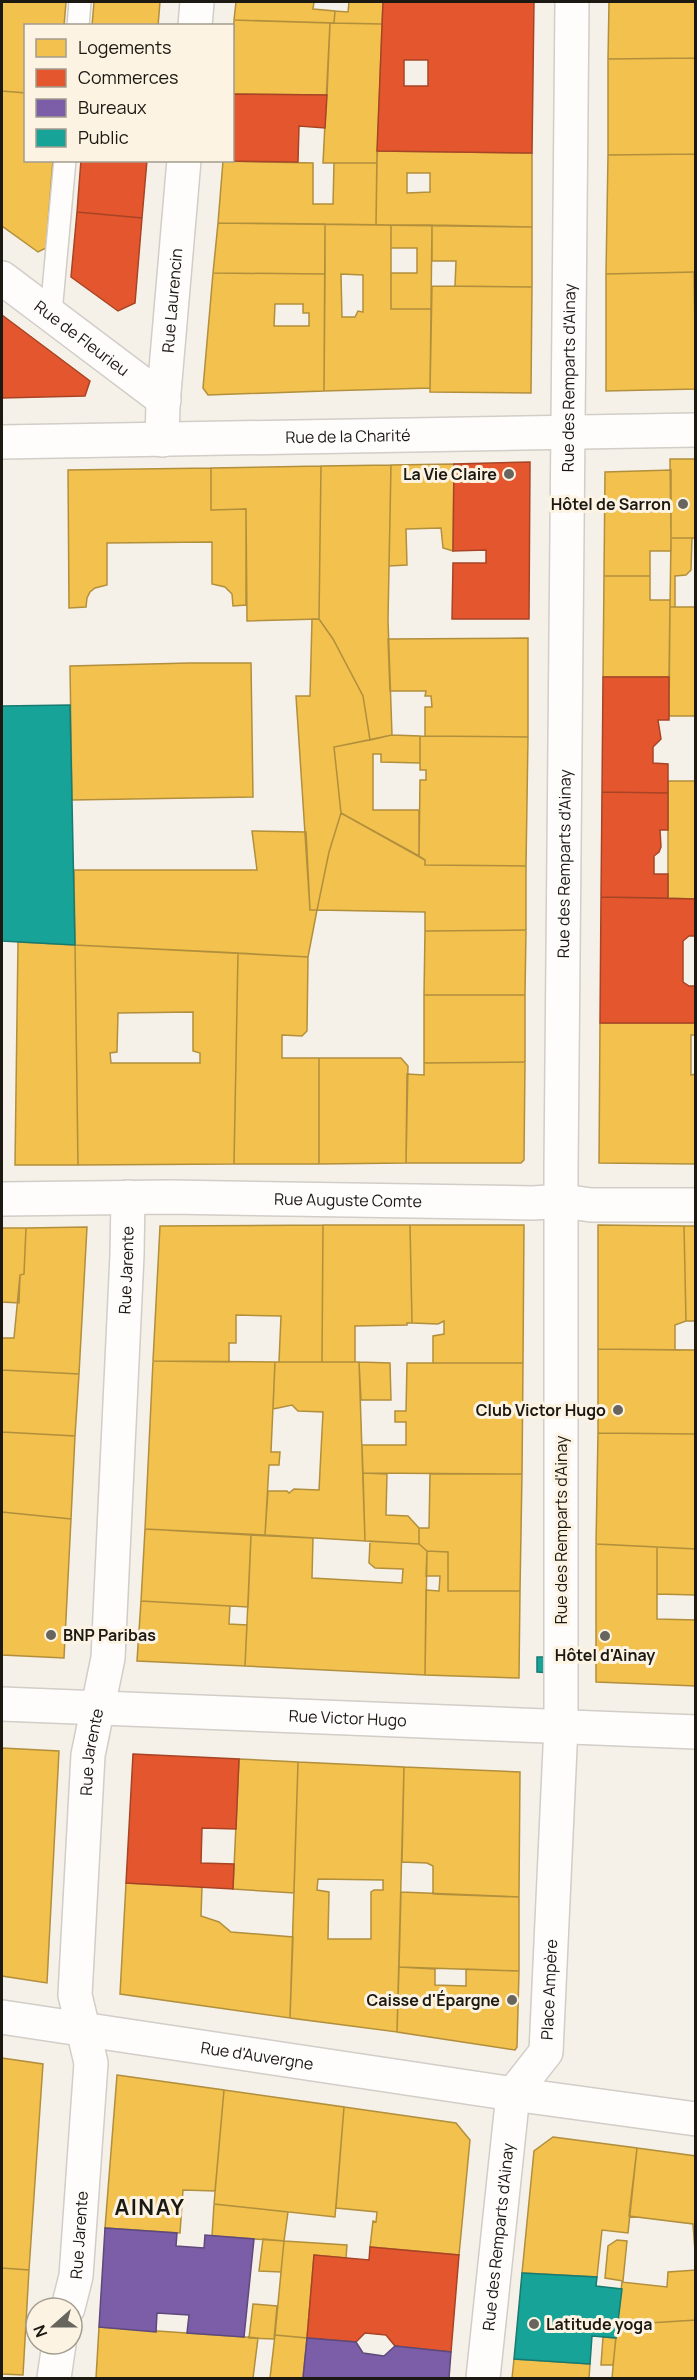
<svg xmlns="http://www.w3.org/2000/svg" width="697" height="2380" font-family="Manrope,sans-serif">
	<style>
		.homes { fill: #f2c14e; stroke: #b28f3c; stroke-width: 1.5; fill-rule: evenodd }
		.shops { fill: #e4572e; stroke: #a84426; stroke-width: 1.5; fill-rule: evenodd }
		.offices { fill: #7b5ea7; stroke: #5e497b; stroke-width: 1.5 }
		.public { fill: #17a398; stroke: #187a70; stroke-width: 1.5 }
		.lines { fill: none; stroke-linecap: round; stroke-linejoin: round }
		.lane-casing { stroke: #d1cdc7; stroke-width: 24 }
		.street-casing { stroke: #d1cdc7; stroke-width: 36 }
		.lane { stroke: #fefdfc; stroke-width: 21 }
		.street { stroke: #fefdfc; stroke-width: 33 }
		.poi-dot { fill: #68655e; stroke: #fcf3e2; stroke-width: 2 }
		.labels { text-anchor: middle; stroke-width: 6; stroke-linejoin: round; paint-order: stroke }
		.street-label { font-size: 16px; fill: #1c1913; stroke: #fcf3e2 }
		.poi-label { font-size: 16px; font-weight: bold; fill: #1c1913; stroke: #fcf3e2; text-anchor: end }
		.district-label { font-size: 22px; font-weight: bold; letter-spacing: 1.5px; fill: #1c1913; stroke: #fcf3e2 }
	</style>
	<rect width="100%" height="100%" fill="#f6f1e8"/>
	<!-- homes -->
	<path class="homes" d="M2,2h64l-2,24h-38v67l-24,-2z
		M94,2h66l-2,24h-66z
		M236,2h78l-1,7 22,2 -1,12 -100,-3z
		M349,2h34l-1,22 -48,-1 1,-12 13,1z
		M609,2h87v56l-88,1z
		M234,20l96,3 -3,72 -95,-1z
		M330,23l52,1 -5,139h-54z
		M696,58v96l-88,1v-96z
		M2,91l24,2v67h27l-7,88 -8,4 -36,-26z
		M377,151l155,2v74l-156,-2zM407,173h23v19l-23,1z
		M696,154v118l-90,2 2,-119z
		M223,161l90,2v41h20l1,-41h43l-1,62 -158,-2z
		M218,223l107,1v50l-112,-1z
		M325,224l66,1v84h40l-1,79 -106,3zM341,274l22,1v37l-5,-1 -3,6h-13z
		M391,225h41l-1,84h-40v-36h26v-25h-26z
		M432,225l100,2v60l-77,-1 1,-25h-24z
		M694,272l2,117 -90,2v-117z
		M213,273l112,1 -1,117 -116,4 -5,-7zM275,304h28v9h6v13h-35z
		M432,286l100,1 -1,106 -101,-1z
		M670,459h26v79h-25z
		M454,464l-1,87 -10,-3 -2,-20 -35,1 1,36 -18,1 2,-101z
		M391,465l-3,155 4,115 -22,5 -7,-44 -30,-57 -14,-20 2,-153z
		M321,466l-2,153 -72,2 -1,-112 -35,1v-42z
		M211,468v42l35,-1v96l-13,1 -1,-12 -7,-7 -13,-3v-42l-105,1v42l-12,3 -5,4 -3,6 -1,9 -17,1 -1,-138z
		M671,470v81h-21v25h-46l1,-104z
		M671,538h21l-1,32 -5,5 -11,1v31h-5z
		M604,576h46v24h20l-1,77h-66z
		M670,607h26v109h-27z
		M312,619h7l14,20 30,57 7,44 -36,7 7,66 -12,39 -12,58h-7l-14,-214h14z
		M528,638v99l-103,-1v-29h7l-1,-11h-6l1,-5h-36l-2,-52z
		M189,663h62l2,134 -181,3 -2,-134z
		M392,735l28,1v27l-39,-1v-8h-8v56h46v46l-78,-43 -7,-66z
		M420,736l108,1 -2,129 -101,-1v-5l-6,-4 1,-76h6v-10h-6z
		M668,781h28v118l-28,-1z
		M341,813l84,47v5l101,1v64l-101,1v-19l-108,-2 12,-58z
		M252,831l54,1 4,78h7l-9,47 -233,-12 -1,-75h183z
		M526,930l-1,65h-101l1,-64z
		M18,942l57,3 3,220h-63z
		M75,945l163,8 -4,211 -156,1zM193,1012v39l7,2v10h-89l-1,-10 7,-1 1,-39z
		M238,953l70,4 -1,74 -5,5 -20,-1v23h37v106h-85z
		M424,995h101v67l-101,1z
		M600,1023h96v12h-5v40l5,-1v90l-97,-1z
		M319,1058h82l7,8 -2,97 -87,1z
		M525,1062l-1,98 -3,3h-115l1,-89 17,1v-12z
		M323,1225l-1,137h-43l2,-46 -45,-1v28h-7v19l-76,-1 7,-135z
		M323,1225h87l2,98h-5v2l-52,1v36h-33z
		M410,1225h114l-1,138h-90v-27l11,-2v-13l-6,3 -26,-1z
		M598,1225l86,1 2,95 -11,4v25l-77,-1z
		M684,1226h12v95h-10z
		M87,1227l-8,147 -77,-4v-32h12l6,-63 4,-1 2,-46z
		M2,1228h24l-2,46 -4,1 -1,28 -17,-1z
		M598,1349l98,1v84l-98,-1z
		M153,1361l122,1 -4,90h9l-1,13h-10l-4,70 -120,-6z
		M275,1362h84l6,179 -100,-6 3,-44h19l2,2 5,-4 25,1 4,-78 -25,-1 -6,-6 -19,4z
		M359,1362l31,1 1,37h-30z
		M407,1363h116l-1,111 -159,-1 -1,-28h44v-23h-11v-11h11z
		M2,1370l77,4 -4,62 -73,-4z
		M2,1432l73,4 -4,83 -69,-7z
		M598,1433l98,1v115l-100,-5z
		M363,1473l24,1 -1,41 22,1 11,12v16l-54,-3z
		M430,1474h92l-2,117h-72v-39l-21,-1 -8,-7v-16h10z
		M2,1512l69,7 -7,139 -62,-3z
		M145,1529l106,6 -3,72 -107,-6z
		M251,1535l62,3 -1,40 90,5 1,-14 -28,-1 -6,-5 1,-22 49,3 8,7 -2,124 -180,-9z
		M596,1544l61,3v72l39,1v66l-100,-4z
		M657,1547l39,2v46l-39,-1z
		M427,1551l21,1v39h72l-1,87 -94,-3 1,-85 13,1 1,-15h-14z
		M141,1601l89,5 -1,18 18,1 -2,41 -108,-5z
		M2,1748l57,3 -12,232 -45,-7z
		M239,1759l59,3 -4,131 -61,-4z
		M298,1762l106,5 -7,265 -107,-14zM318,1879l65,1v10h-9l-3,2v47h-43l1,-47 -12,-2z
		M404,1767l116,5 -1,125 -86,-3v-28l-6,-3 -25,-1z
		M126,1883l76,4 -1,29 18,6 12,10 62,5 -3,81 -170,-24z
		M401,1892l118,5v74l-120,-4z
		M399,1967l36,2v16l31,1v-17l53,2 -2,76 -2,3 -118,-18z
		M2,2058l41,6 -14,206 -27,-2z
		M117,2075l107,15 -9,101 -32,-1 -3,43 -75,-5z
		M224,2090l120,17 -9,110 -121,-13z
		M344,2107l112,16 14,17 -11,115 -89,-8 3,-26 3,1 1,-10 -41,-4z
		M553,2137l84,11 -9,85 -26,-3 -5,47 -75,-4 12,-122z
		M637,2148l59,8v109l-3,-41 -64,-8z
		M214,2204l74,8 -4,29 -72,-5z
		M263,2239l21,2 -3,31 -22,-1z
		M617,2240l10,1 -4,40 -18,-3 3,-32z
		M284,2241l63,4 -1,13 -32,-3 -7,83 -32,-3z
		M2,2268l27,2 -6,105 -21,-1z
		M696,2270v50l-79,5 5,-43 45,5 1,-15z
		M253,2304l24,2 -3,33 -25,-1z
		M696,2320v58h-84l5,-53z
		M99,2327l159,11 -5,40h-157z
		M275,2335l32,3 -4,40h-33z
		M603,2337l13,1 -3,27h-12z
		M514,2359l76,5 -1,14h-77z"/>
	<!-- shops -->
	<path class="shops" d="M383,2h151l-2,151 -155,-2zM404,60h24v26h-24z
		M232,94l95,1 -2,33 -26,-2 -1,36 -75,-1 9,-1z
		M81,160h66l-5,58 -65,-6z
		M77,212l65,6 -7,85 -17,8 -47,-34z
		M2,315l88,66 -5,15 -83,2z
		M530,462l-1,157h-77l1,-56h33v-13l-33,1 1,-87z
		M603,677h66v43h-11l3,19 -8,8v16l15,1v29l-66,-1z
		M602,792l66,1v37h-8l1,17 -2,5 -5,4v18h14v24l-67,-1z
		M601,897l95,2v37h-7l-6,5v41l6,4h7v37h-96z
		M133,1754l106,5 -3,70 -34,-1 -1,35 33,1 -1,25 -107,-6z
		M370,2247l89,8 -8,97 -56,-6 -9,-11 -21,-2 -9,9 -49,-4 7,-83 55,5z"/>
	<!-- offices -->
	<path class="offices" d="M105,2228l72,5 -1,13 28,2 1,-13 49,4 -10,98 -57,-4 2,-18 -32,-2 -1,19 -57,-5z
		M307,2338l49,4 7,11 21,3 11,-10 56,6 -2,26h-146z"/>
	<!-- public -->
	<path class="public" d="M70,705l5,240 -73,-4v-235z
		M537,1657h16v16l-16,-1z
		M522,2273l75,4 -1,9 26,3 -6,49 -24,-2 -2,28 -76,-5z"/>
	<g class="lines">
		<!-- lane casing -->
		<g class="lane-casing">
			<path id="lane" d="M78,26l2,-24
				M51,313l14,-153"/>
		</g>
		<!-- street casing -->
		<g class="street-casing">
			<g id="street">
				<path d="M195,26l2,-24"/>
				<path id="s1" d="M2,278l162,122"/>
				<path id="s2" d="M162,440l1,-36 21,-244"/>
				<path id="s3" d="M2,442l694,-12"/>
				<path id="s4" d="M2,1199l168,-2 363,6 30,-2 28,4h105"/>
				<path id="s5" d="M2,1704l694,28"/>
				<path id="s6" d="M2,2017l511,77 183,25"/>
				<path id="s7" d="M513,2094l33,-42 15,-326v-558l11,-1166"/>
				<path id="s8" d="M68,2308l8,-32 15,-213 -16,-68 13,-240 20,-97 19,-403 1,-58"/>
				<path d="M54,2378l5,-34"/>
				<path id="s9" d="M483,2378l30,-284"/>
			</g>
		</g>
		<!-- lane -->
		<use href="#lane" class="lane"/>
		<!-- street -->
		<use href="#street" class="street"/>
	</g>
	<!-- markers -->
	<g class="poi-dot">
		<circle cx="509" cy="474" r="6"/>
		<circle cx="683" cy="504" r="6"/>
		<circle cx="618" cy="1410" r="6"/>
		<circle cx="51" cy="1635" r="6"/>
		<circle cx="605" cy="1636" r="6"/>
		<circle cx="512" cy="2000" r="6"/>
		<circle cx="534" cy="2324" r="6"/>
	</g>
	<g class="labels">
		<!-- street labels -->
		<g class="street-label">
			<text dy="6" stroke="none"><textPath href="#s2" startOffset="140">Rue Laurencin</textPath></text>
			<text dy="6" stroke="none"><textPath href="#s1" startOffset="100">Rue de Fleurieu</textPath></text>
			<text dy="6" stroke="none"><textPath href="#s7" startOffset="1728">Rue des Remparts d'Ainay</textPath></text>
			<text dy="6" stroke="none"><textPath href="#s3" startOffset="346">Rue de la Charité</textPath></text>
			<text dy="6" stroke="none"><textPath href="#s7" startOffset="1242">Rue des Remparts d'Ainay</textPath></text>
			<text dy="6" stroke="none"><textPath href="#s4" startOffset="346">Rue Auguste Comte</textPath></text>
			<text dy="6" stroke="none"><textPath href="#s8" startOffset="1044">Rue Jarente</textPath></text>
			<text transform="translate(561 1530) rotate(-90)" y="6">Rue des Remparts d'Ainay</text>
			<text dy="6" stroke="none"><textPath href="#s5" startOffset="346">Rue Victor Hugo</textPath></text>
			<text dy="6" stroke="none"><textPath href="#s8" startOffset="560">Rue Jarente</textPath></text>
			<text dy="6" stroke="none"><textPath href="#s7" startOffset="116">Place Ampère</textPath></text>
			<text dy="6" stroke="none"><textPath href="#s6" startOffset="258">Rue d'Auvergne</textPath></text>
			<text dy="6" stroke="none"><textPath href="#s8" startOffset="74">Rue Jarente</textPath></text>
			<text dy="6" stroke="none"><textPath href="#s9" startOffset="142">Rue des Remparts d'Ainay</textPath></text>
		</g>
		<!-- poi labels -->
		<g class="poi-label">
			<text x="497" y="480">La Vie Claire</text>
			<text x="671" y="510">Hôtel de Sarron</text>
			<text x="606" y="1416">Club Victor Hugo</text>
			<text x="63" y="1641" text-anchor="start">BNP Paribas</text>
			<text x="605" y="1661" text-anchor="middle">Hôtel d'Ainay</text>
			<text x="500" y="2006">Caisse d'Épargne</text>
			<text x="546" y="2330" text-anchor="start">Latitude yoga</text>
		</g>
		<!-- district labels -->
		<g class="district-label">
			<text x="150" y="2215">AINAY</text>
		</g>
	</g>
	<!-- border -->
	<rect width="697" height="2380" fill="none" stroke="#1c1913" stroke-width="6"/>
	<!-- legend -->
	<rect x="24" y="24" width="210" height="138" fill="#fcf3e2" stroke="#a29c8f" stroke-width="1.5"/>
	<rect x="36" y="39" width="30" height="18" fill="#f2c14e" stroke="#a29c8f" stroke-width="1.5"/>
	<text x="78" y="54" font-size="18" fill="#1c1913">Logements</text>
	<rect x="36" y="69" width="30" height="18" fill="#e4572e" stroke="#a29c8f" stroke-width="1.5"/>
	<text x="78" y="84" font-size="18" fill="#1c1913">Commerces</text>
	<rect x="36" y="99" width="30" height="18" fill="#7b5ea7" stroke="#a29c8f" stroke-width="1.5"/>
	<text x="78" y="114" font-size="18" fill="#1c1913">Bureaux</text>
	<rect x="36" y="129" width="30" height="18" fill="#17a398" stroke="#a29c8f" stroke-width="1.5"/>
	<text x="78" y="144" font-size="18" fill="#1c1913">Public</text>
	<!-- north arrow -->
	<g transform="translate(54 2326) rotate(249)"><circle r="28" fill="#fcf3e2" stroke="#a29c8f" stroke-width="1.5"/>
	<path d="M0-4.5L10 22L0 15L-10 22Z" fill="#68655e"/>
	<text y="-9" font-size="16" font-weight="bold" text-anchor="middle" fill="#1c1913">N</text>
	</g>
</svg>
